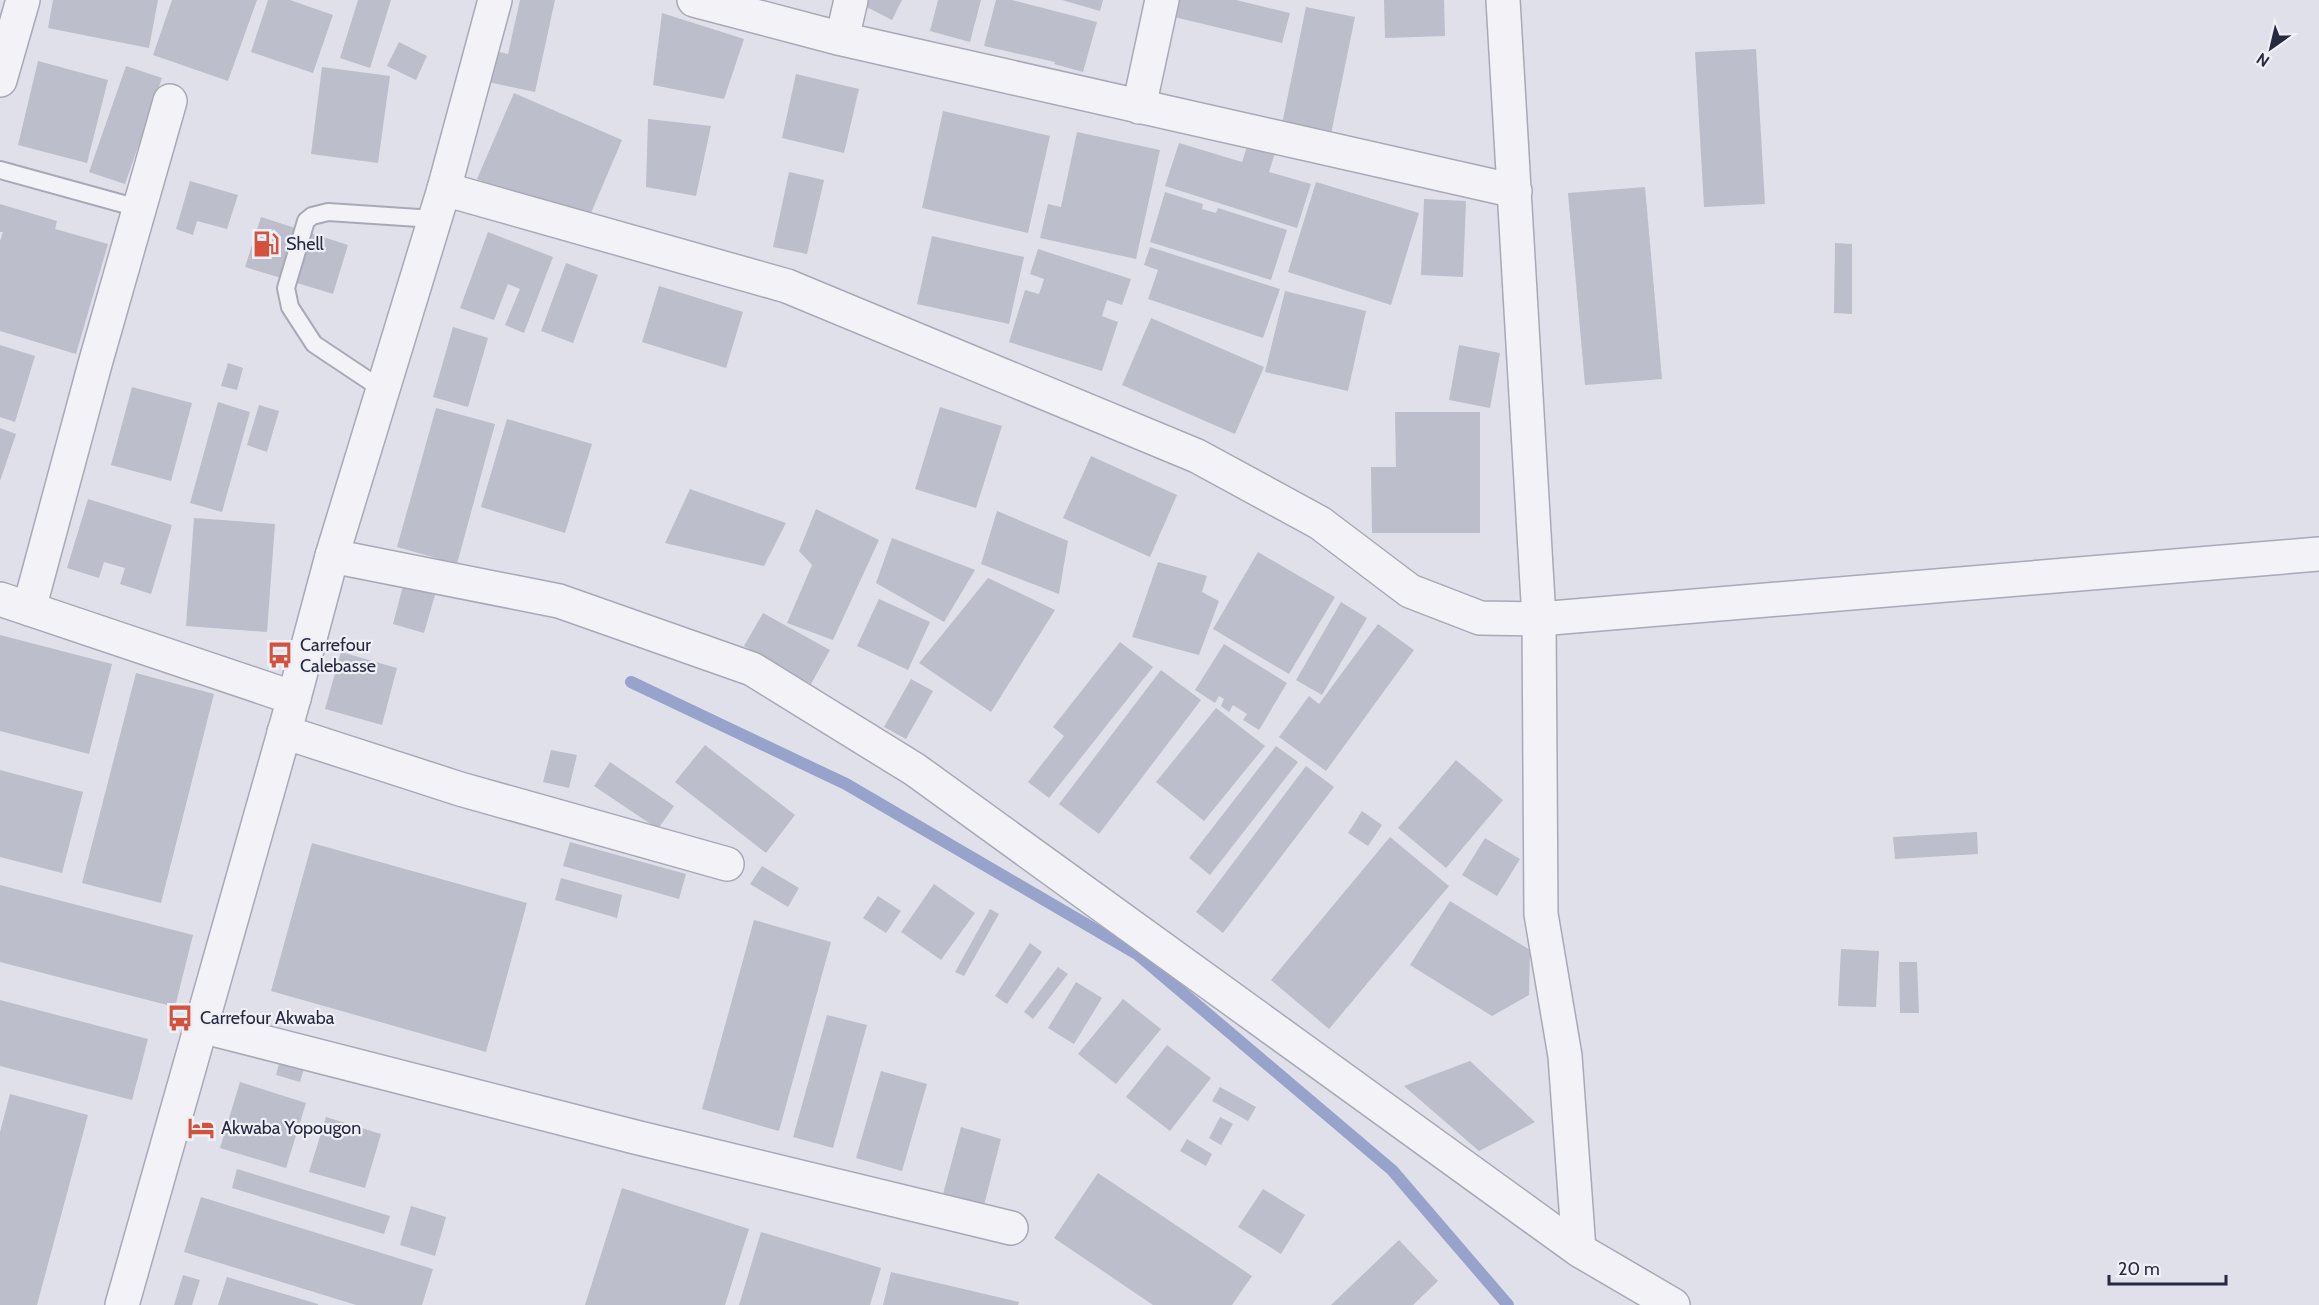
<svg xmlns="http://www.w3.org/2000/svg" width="2319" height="1305" font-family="Cabin,sans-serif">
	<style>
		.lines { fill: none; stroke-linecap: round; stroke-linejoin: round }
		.stream { stroke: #98a3cb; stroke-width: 12 }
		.building { fill: #bcbecc }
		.service-casing { stroke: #a8a9b7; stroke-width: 20 }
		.minor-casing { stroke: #a8a9b7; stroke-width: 36 }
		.tertiary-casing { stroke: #a8a9b7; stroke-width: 36 }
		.service { stroke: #f2f2f7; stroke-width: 16 }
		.minor { stroke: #f2f2f7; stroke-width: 33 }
		.tertiary { stroke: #f2f2f7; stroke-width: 33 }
		.labels { text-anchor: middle; stroke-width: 4.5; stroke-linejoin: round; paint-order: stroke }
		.poi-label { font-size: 18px; fill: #272941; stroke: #eff0f6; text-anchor: start }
	</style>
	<rect width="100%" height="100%" fill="#dfe0e9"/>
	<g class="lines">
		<!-- stream -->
		<path class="stream" d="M631,682l215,102 291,170 255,216 116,135"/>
	</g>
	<!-- building -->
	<path class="building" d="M53,0h105l-9,48 -101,-20z
		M172,0h85l-29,81 -75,-26z
		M268,0h22l43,15 -20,58 -62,-21z
		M358,0h33l-21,68 -30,-10z
		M520,0h35l-20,92 -47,-10 7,-31 13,3z
		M853,0h49l-10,20z
		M938,0h43l-11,42 -40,-11z
		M996,0h16l85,22 -14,50 -29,-8 1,-2 -71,-16z
		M1062,0h41l-3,11z
		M1174,0h62l54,13 -8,30 -112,-27z
		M1384,0h60l1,36 -60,2z
		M1306,7l49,10 -24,117 -49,-10z
		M662,13l82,26 -20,60 -71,-14z
		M399,42l28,14 -11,24 -29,-14z
		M1756,49l9,155 -61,3 -9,-155z
		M38,61l70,19 -21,83 -69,-18z
		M126,66l36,12 -37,106 -36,-12z
		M322,67l68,9 -12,87 -67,-9z
		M796,74l63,15 -15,64 -62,-15z
		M514,93l108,47 -37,87 -108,-48z
		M943,111l107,25 -22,97 -106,-25z
		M648,119l63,7 -15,70 -50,-9z
		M1077,132l83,18 -24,109 -96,-21 8,-34 13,3z
		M1249,141l27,9 -7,22 42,12 -14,44 -132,-42 14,-43 63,19z
		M789,172l35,8 -17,74 -34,-7z
		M190,181l48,14 -11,34 -30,-8 -4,14 -17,-6z
		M1316,182l103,31 -28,92 -103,-33z
		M1645,187l17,192 -77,6 -17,-192z
		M1165,192l38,12 -1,5 14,4 2,-5 69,22 -16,50 -121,-38z
		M1424,199l42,2 -3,76 -42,-2z
		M0,204l57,17 -2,8 53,15 -32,110 -76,-23v-90l3,-9h-3z
		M261,217l87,28 -15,49 -88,-27z
		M488,232l65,25 -29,76 -19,-8 15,-36 -12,-5 -14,36 -34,-12z
		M932,236l92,21 -15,67 -92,-20z
		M1835,243l17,1v70l-18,-1z
		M1150,247l130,42 -17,49 -115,-39 10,-29 -14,-5z
		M1038,249l93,30 -9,26 -15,-5 -5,16 16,6 -16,49 -93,-29 16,-52 14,4 5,-15 -14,-5z
		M566,263l32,12 -25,68 -32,-12z
		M659,286l84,26 -17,56 -84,-26z
		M1285,291l81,20 -18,80 -83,-19z
		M1151,318l113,49 -29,67 -113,-49z
		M453,327l35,11 -20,69 -35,-10z
		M0,345l35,11 -20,66 -15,-5z
		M1459,345l41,8 -10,55 -41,-8z
		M228,363l15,5 -6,22 -16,-4z
		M132,387l60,16 -21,78 -60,-16z
		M218,402l32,10 -28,100 -32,-9z
		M259,405l20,6 -12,41 -20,-7z
		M940,407l62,19 -26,82 -61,-19z
		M436,408l59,16 -38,140 -60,-17z
		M1395,412h85v121h-108l-1,-66h25z
		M507,419l85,25 -27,89 -84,-26z
		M0,428l16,6 -16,47z
		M1091,456l86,39 -27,62 -87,-39z
		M690,489l96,34 -22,43 -99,-23z
		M88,499l84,26 -21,69 -31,-10 5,-16 -21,-6 -5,16 -32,-10z
		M816,509l63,31 -46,100 -46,-17 25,-58 -13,-14z
		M997,511l71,30 -9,53 -78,-30z
		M194,518l81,6 -8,108 -81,-6z
		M892,538l83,32 -31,52 -68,-39z
		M1258,552l77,45 -46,77 -76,-45z
		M1158,562l49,14 -5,16 17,9 -20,54 -67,-18z
		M988,578l67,32 -64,102 -72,-49z
		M403,586l32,9 -11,38 -31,-9z
		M879,599l51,23 -22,48 -51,-24z
		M1341,602l26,16 -45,77 -26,-15z
		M763,613l67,37 -19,34 -67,-38z
		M1378,624l36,26 -88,121 -47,-34 30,-41 10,8z
		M0,635l112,29 -23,90 -89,-23z
		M1120,642l33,25 -104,131 -21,-16 36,-46 -11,-9z
		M1224,644l63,39 -28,47 -16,-10 4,-6 -14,-9 -4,7 -8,-6 3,-7 -5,-3 -4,7 -20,-13z
		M341,652l56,16 -15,57 -57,-16z
		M1161,670l40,30 -102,134 -40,-30z
		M136,673l78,21 -53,209 -79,-20z
		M911,679l22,12 -27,48 -22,-12z
		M1216,708l49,38 -61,75 -48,-39z
		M705,745l90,70 -29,38 -91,-71z
		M1276,746l22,16 -88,113 -21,-17z
		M551,750l26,5 -8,33 -26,-6z
		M1456,760l47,40 -57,68 -48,-40z
		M610,762l64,44 -16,23 -64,-43z
		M1306,766l28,21 -111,146 -27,-21z
		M0,770l83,22 -21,81 -62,-16z
		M1362,811l20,14 -14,21 -20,-13z
		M1977,832l1,22 -83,5 -2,-22z
		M1390,837l59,49 -120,143 -58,-49z
		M1485,838l35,21 -23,37 -35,-21z
		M570,842l116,32 -7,25 -116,-33z
		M312,843l215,60 -41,149 -215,-61z
		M762,866l37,22 -11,19 -38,-23z
		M561,878l61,17 -5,23 -62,-18z
		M934,884l41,29 -34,47 -40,-28z
		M0,885l193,50 -18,72 -175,-45z
		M878,896l23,15 -15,22 -23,-15z
		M1450,901l80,49 -1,45 -37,21 -82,-51z
		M990,909l9,5 -35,62 -9,-4z
		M754,920l77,22 -52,189 -77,-22z
		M1030,943l12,9 -35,52 -12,-8z
		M1841,949l38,2 -3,56 -38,-1z
		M1899,962h18l2,51h-19z
		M1058,967l10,7 -35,45 -9,-7z
		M1076,982l26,16 -28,46 -26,-16z
		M1123,999l38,30 -45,55 -38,-30z
		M0,1000l148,39 -16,61 -132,-34z
		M827,1015l40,10 -34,123 -40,-11z
		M1167,1045l44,33 -41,53 -44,-34z
		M282,1052l25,7 -7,23 -24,-7z
		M1470,1061l65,61 -56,29 -75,-65z
		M881,1071l46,13 -25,87 -46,-13z
		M240,1082l66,21 -20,65 -66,-20z
		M1220,1087l36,20 -8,14 -36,-20z
		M10,1094l78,21 -51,190h-37v-173z
		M326,1117l55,17 -16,54 -56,-16z
		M1220,1117l13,7 -12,21 -12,-7z
		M961,1127l40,12 -17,66 -41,-11z
		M1187,1139l25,15 -6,12 -26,-15z
		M237,1169l153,47 -6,18 -152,-46z
		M1098,1173l154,103 -20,29h-79l-99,-67z
		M622,1188l127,41 -24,76h-140z
		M1263,1189l42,26 -24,39 -43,-27z
		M201,1197l232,72 -11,36h-66l-172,-53z
		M411,1206l35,11 -11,39 -35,-11z
		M761,1232l120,36 -11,37h-131z
		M1399,1240l39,41 -25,24h-82z
		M891,1272l128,30 -1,3h-135z
		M183,1275l17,5 -8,25h-18z
		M227,1277l91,27v1h-100z"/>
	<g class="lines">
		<!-- service casing -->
		<g class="service-casing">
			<path id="service" d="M0,170l138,38
				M383,390l-69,-46 -24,-37 -4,-19 20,-67 6,-5 16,-4 106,7"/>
		</g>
		<!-- minor casing -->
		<g class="minor-casing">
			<path id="minor" d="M694,0l148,39 673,152
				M1503,0l36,619 2,295 24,142 14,194
				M842,39l9,-39
				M0,80l23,-80
				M1139,107l23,-107
				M444,189l343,97 410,170 123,67 90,68 70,27 59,1 780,-65
				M332,556l227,45 193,68 162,100 665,481 94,55
				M0,599l294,99
				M29,609l66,-245 75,-263
				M284,732l176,57 267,75
				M201,1026l434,111 376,91"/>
		</g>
		<!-- tertiary casing -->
		<g class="tertiary-casing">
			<path id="tertiary" d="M122,1305l172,-607 38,-142 112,-367 51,-189"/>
		</g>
		<!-- service -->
		<use href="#service" class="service"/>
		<!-- minor -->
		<use href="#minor" class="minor"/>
		<!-- tertiary -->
		<use href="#tertiary" class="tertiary"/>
	</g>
	<!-- icons -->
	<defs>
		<g id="fuel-bare" transform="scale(2.07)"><path d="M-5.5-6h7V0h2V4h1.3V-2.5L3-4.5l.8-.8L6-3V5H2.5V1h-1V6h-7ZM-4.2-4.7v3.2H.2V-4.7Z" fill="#d4513e" stroke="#eff0f6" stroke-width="2.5" paint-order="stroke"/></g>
		<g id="bus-bare" transform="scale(2.07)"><path d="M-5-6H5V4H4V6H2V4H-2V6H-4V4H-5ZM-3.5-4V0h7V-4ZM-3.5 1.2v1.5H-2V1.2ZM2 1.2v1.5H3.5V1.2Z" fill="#d4513e" stroke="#eff0f6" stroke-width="2.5" paint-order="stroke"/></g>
		<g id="hotel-bare" transform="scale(2.07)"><path d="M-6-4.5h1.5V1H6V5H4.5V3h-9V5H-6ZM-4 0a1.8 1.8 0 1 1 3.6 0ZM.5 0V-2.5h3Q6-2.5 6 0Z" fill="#d4513e" stroke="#eff0f6" stroke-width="2.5" paint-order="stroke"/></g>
	</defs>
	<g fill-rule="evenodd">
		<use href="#fuel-bare" x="266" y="244"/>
		<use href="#bus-bare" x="280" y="655"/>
		<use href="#bus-bare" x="180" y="1018"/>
		<use href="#hotel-bare" x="201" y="1128"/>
	</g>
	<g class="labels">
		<!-- poi labels -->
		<g class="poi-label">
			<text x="286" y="250">Shell</text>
			<text x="300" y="651">Carrefour<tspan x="300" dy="21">Calebasse</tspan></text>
			<text x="200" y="1024">Carrefour Akwaba</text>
			<text x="221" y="1134">Akwaba Yopougon</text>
		</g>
	</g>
	<!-- north arrow -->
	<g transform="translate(2271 48) rotate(214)" stroke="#eff0f6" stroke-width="4.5" paint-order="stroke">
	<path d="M0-4.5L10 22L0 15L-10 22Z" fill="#272941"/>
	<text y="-9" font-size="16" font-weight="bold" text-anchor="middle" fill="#272941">N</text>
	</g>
	<!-- scale -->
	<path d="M2109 1275v9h117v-9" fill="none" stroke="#272941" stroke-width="3"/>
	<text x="2118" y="1275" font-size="18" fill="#272941" stroke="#eff0f6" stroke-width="4.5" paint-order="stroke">20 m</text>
</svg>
